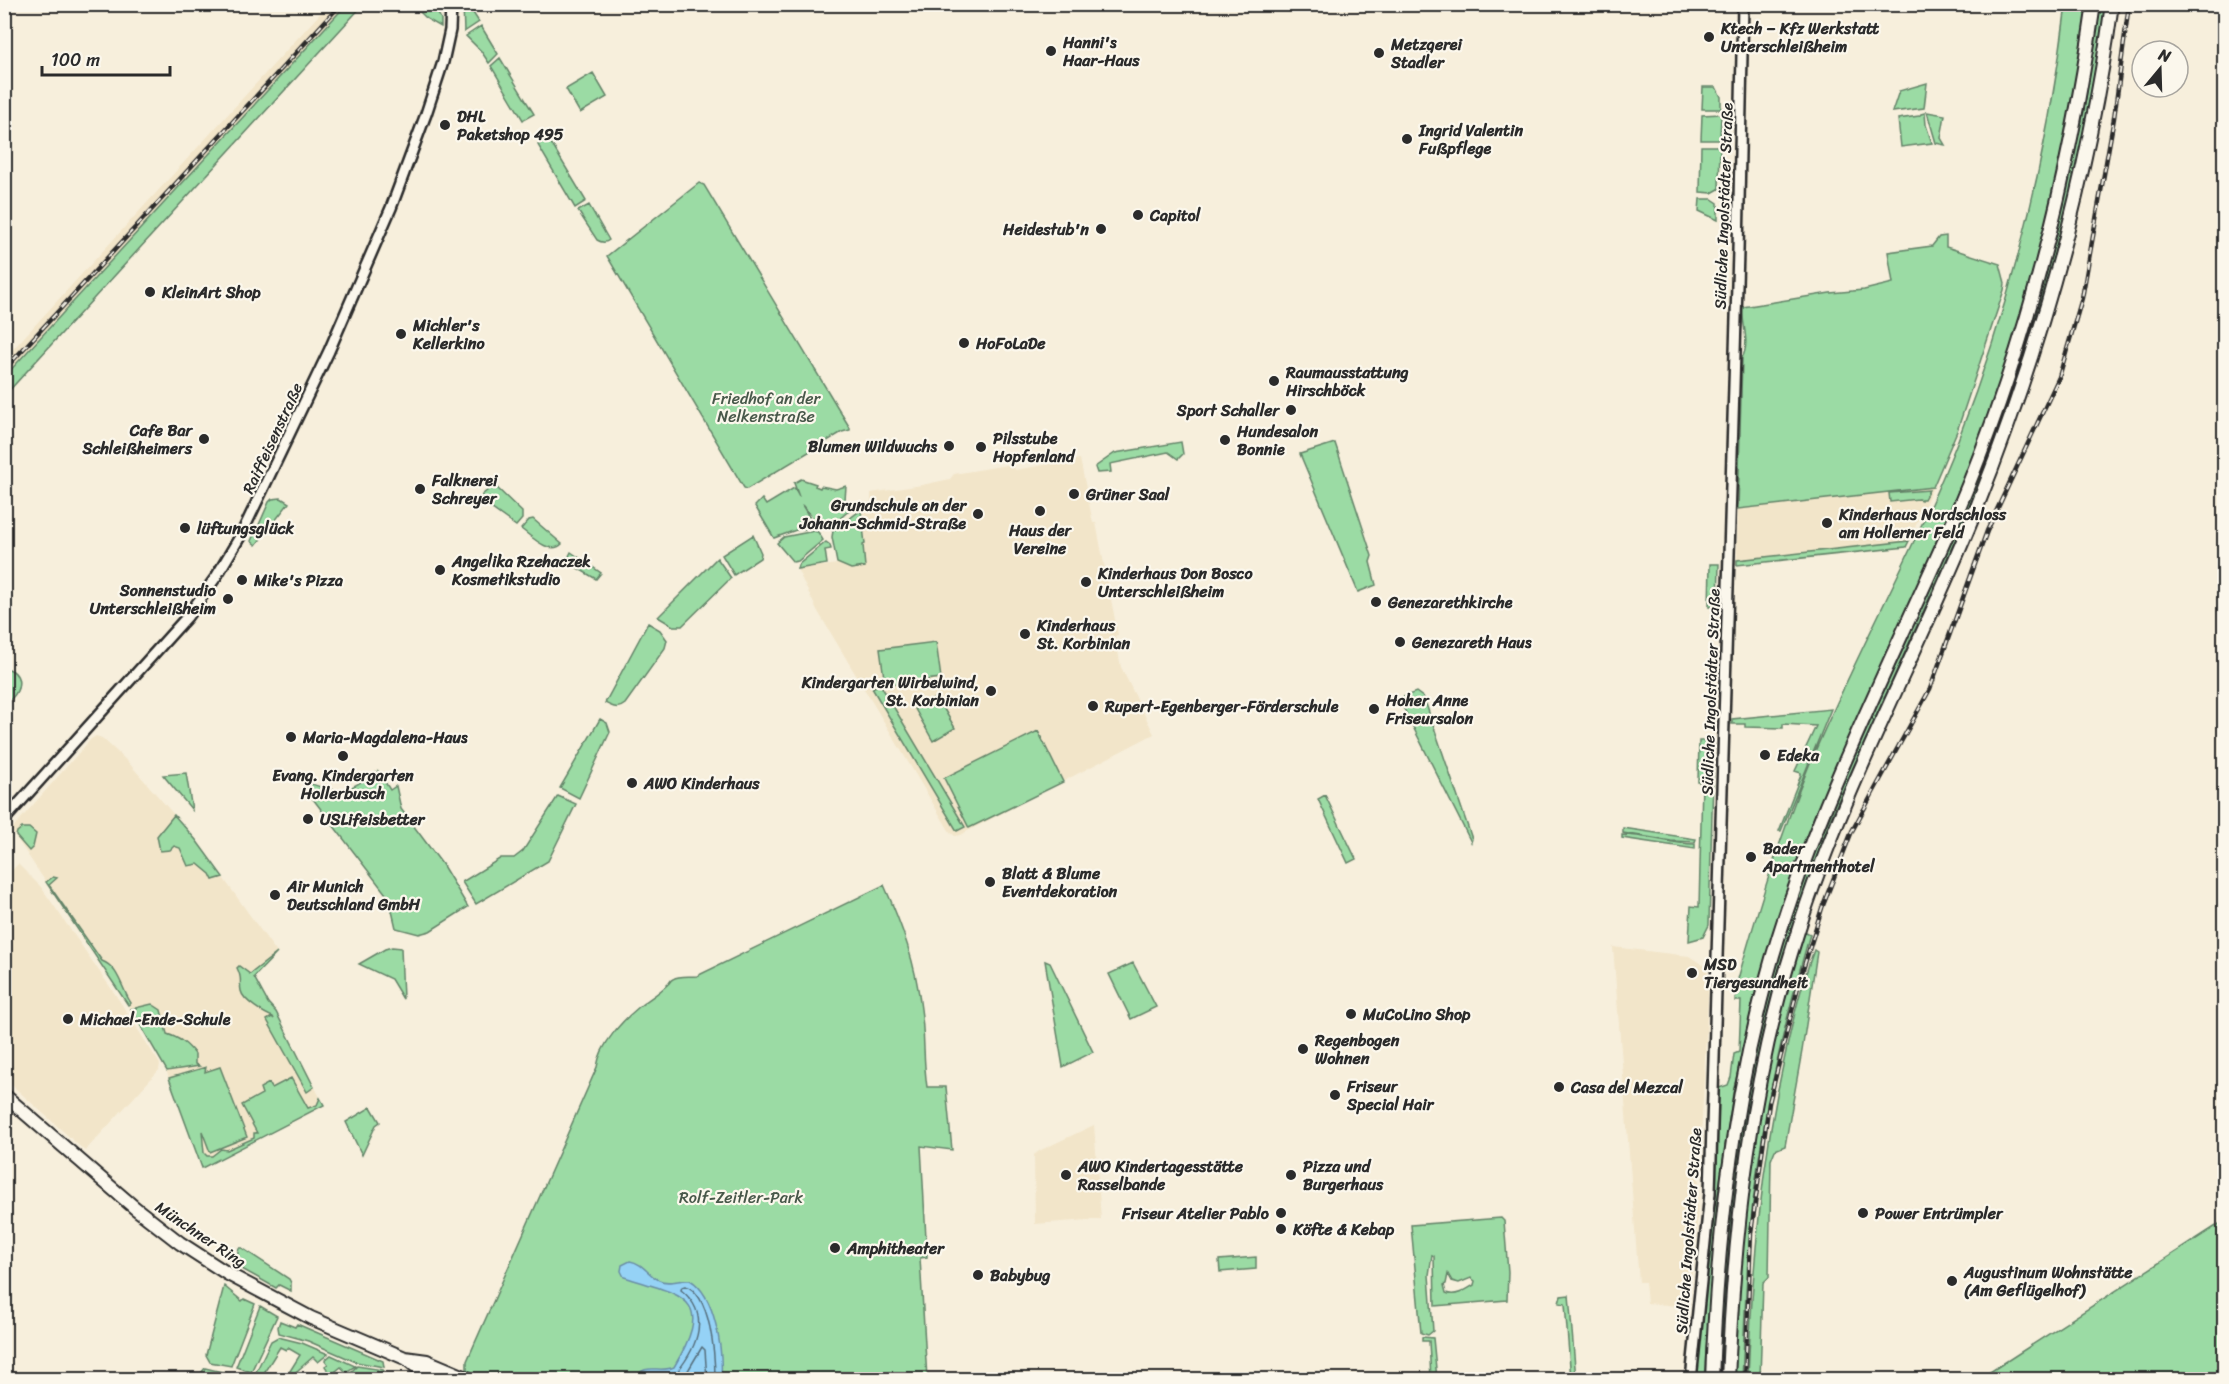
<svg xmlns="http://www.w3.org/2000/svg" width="2229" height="1384" font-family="Sriracha,sans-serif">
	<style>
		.built { fill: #f2e5c9 }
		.green { fill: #9bdba4; stroke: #638368; stroke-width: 1.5; fill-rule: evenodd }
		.water { fill: #95d2f6; stroke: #6b8fa5; stroke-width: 1.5 }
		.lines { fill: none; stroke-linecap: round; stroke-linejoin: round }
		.shore { stroke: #556e7c; stroke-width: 1.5 }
		.minor-casing { stroke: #2b2b2b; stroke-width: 14 }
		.major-casing { stroke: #2b2b2b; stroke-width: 16 }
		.minor { stroke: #fbf7ec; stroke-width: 9 }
		.major { stroke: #fbf7ec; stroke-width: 12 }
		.rail-casing { stroke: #2b2b2b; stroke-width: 4.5 }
		.rail { stroke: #fbf7ec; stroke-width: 2; stroke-dasharray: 7; stroke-linecap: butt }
		.poi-dot { fill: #2b2b2b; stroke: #fbf7ec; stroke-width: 2 }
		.labels { text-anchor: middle; stroke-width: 4.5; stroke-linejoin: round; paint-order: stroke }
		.poi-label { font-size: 16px; font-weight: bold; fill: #2b2b2b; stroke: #fbf7ec; text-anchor: start }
		.street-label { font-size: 16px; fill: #2b2b2b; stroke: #fbf7ec }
		.park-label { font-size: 16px; fill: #475749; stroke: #fbf7ec }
	</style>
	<rect width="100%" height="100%" fill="#f7efdc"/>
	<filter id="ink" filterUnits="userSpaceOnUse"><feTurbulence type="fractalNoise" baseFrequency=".0167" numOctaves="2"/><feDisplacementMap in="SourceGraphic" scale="12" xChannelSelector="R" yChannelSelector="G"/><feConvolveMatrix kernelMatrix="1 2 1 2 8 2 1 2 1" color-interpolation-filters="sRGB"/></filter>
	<g filter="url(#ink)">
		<!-- built -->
		<path class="built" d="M328,5h18l-341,371v-18z
			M1080,459l13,64h3l22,112 -3,1 6,31 33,67 -194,101 -5,1 -5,-4 -133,-222 -20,-41 49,-6 2,-21 8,-32 15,-7v-10l51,-8 28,-6 4,-5 59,-10 2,6z
			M1933,487l-24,54 -172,19 1,-51z
			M96,736l6,2 26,24 68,78 81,113 -23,25 14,25 8,9 48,93 -122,63 -40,-109 -31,-50 -120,-179 80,-91z
			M18,864l23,23 74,107 45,70 -1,6 -74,81 -80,-72v-201z
			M1613,947l76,9 17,11 3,8 -13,267 -9,65 -40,-4 -2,-21h-6z
			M1094,1125l7,94 -66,5 -1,-69 5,-4z"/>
		<!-- green -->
		<path class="green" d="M346,5h17l-358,390v-19z
			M413,5h20l8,14v8l-14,-8z
			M463,5h5l11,17 -15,10z
			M2066,5h23l-12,80 -38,173 -40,131 -37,97 -171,397 -36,111 -22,99 -16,109 -13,177 -8,1 18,-180 5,-112 9,-3 3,-8 3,-23 5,-2 2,-51h-6l1,-15c21,-74 43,-147 72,-218 46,-111 106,-216 150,-328 54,-139 90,-287 108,-435z
			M2100,5h6l-16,103 -22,106 -52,177 -51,127 -135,301 -34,98 -20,66 -28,121 -12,80 -10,101 -4,94 -5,1 4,-95 16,-142 17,-92 18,-70 19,-66 36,-97 183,-429 30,-97 23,-88 21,-93z
			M481,26l17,28 -9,9 -8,-12 -15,-15z
			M500,58l34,56 -11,6 -32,-54z
			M593,73l14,24 -27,16 -14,-24z
			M1927,83l-3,25 -32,4 7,-21z
			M1703,87h13l5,10v12h-19z
			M1927,112l18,3 -4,23 4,7 -9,-2z
			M1925,113l1,12 6,18 -31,4 -3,-28 21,-3 2,-2z
			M1721,114l-1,26h-19l1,-25z
			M548,138l38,63 -11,7 -37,-63z
			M1701,146h19l-1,43 -7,4 -12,-1z
			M699,183l5,2 146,243v2l-8,2 -95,57 -3,-1 -137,-232z
			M1700,199h12l6,4v17l-19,-9z
			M589,205l20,35c-3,3 -7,3 -12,0l-19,-29z
			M1946,236v11l54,17 5,19 -1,7 -47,141 -24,56 -195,22 4,-151c9,-16 -1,-35 1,-51l87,-14 34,-3 29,-7 -5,-31 44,-6 7,-9z
			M1181,442l2,12 -5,5 -10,-7 -58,12 1,8 -14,1 -2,-6 20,-14z
			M1335,443l37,113 -2,6 6,23 -18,7 -58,-138z
			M801,479l15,5 -1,2 5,2 1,-2 15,3 10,-3 -1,14 8,7 -16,14 -13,3 -10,-5 -12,-14 11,18v5l-17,2 -22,8 -19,-32 7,-7 4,6 28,-17 5,9 -5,-14z
			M494,485l28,27v7l-6,7 -35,-25 1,-6z
			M1929,490l-5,9h-3v1l-3,-1 -28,3 -1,-9z
			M281,498l8,5 -33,42 -5,-4 4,-9h3l1,-4 -1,-1 11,-25 3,-3z
			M861,510l4,34 -2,1 2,22 -14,2 -14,-6 -5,-26 1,-6z
			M533,519l29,25c-12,12 -31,-8 -41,-15l8,-9z
			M814,531l4,1 5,8 -25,21 -5,1 -16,-19 7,-6z
			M753,535l8,18 -1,5 -26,17 -12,-20z
			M1909,541l-3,6 -169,18v-5z
			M826,542l4,3 1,4 -6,1 2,14 -30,5 1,-4z
			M571,552l30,21 -5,6 -27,-16 -1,-5z
			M717,558l14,20 -49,48h-9l-15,-9z
			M1710,564h9l-1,41 -9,2z
			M648,623l12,7 7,10 -2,8 -40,56c-7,6 -12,3 -20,-1z
			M936,642l5,36 -56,7 -5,-36z
			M5,668c18,4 17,21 5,32l-5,-1z
			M880,684l85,143 -8,4 -85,-143z
			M1416,692l8,6 48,141 -1,3 -70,-139 2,-6z
			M937,697l18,31 -22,13 -18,-32z
			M1831,709l-50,122h-2l22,-56v-2l-6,-2 21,-45 -33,-2v4l-38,-1v-3h-13v-5z
			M600,719l7,4 3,9 -31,66 -19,-10z
			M1038,731l25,51 -94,46 -25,-50z
			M1699,741h15l-5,184 -6,12 -14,4 2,-35 8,1 3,-125h-4z
			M378,771l12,19 6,-4 5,23 41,55 26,43 -38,24 -11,3 -23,-6 -7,-30 -79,-103 -8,-14c41,13 40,14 76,-10z
			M186,773l6,37 -29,-35z
			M1325,795l31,64 -8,4 -30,-64z
			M558,796l18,8 -28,57 -72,43 -14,-22 39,-24h13l9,-7z
			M174,815l22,25 27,37 -10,3 -3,-6 -12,-10 -10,2 -8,-18 -6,-2 -4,4 -10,1 -3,-15z
			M22,828h7l7,6 -3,13 -4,4 -13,-15 1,-4z
			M1623,828l73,11 -1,3 -24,-1 -48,-8z
			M1622,835c25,0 48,9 73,9v5l-73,-11z
			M53,877l4,1 -8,7 53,76c17,6 20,29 29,42l-3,2 -82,-123z
			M884,885c18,40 32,79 37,124 4,26 2,52 6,78h19l6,63 -31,-4 6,111 -7,1 7,121 -439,1 -21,-9v-10l130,-294c3,-23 26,-47 43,-61 9,-7 19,-13 27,-21 4,-3 2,-4 6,-6 6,-4 16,-2 24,-3z
			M1804,931l6,3c-26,88 -46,177 -57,268 -7,59 -8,118 -11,177l-8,1c2,-41 3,-82 6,-123 9,-111 31,-220 64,-326z
			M392,947l9,1 2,51 -12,-20 -32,-15 26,-15z
			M1814,950l3,2 -15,99 -17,95 -10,4 -4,10 -2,117 -6,6 -3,96h-12c4,-108 13,-216 37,-323 8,-36 16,-71 29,-106z
			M277,953l-23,24 14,26 8,9 38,75 -7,5 -40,-72 5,-3 2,2 -1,-2c-8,-3 -30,-16 -32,-26 -2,-11 2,-11 -4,-23l2,-2 11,8z
			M1045,961l5,2 43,89 -30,15z
			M1133,963l23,44 -25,12 -22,-45z
			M152,1004l9,6 6,24c13,4 20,10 28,20v10l4,2 -32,5 -36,-62z
			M206,1067l-1,5 15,-5 27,70 -37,15 -8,-21 2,22 3,3h5l9,-7 6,1 27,-12v-5h3l-15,-28 20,-11 -2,-6 9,-5 3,5 19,-10 17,30 9,-3 3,-7 4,7 -122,63 -33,-90z
			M371,1107l9,15 -4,3 -14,30 -16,-33z
			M1501,1218l3,3 4,51 -1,28 -72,6 -1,-50 -2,-1 -3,20 4,56 -5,4 -7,-2 -10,-108zM1448,1274l4,7 7,2 12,-5 4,3 -1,4c-8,5 -18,12 -28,8l-2,-8 2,-1z
			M2224,1221v158h-245z
			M239,1248h3l47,31 2,4v8l-12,-6 -3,3 -41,-23z
			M1256,1257v12l-36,3 -1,-12z
			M224,1286l18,15 2,-2 11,5 -24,62 -21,-4 -4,-7z
			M1569,1295l7,84h-5l-6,-75 -6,-1 2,-7z
			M260,1306l17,10 -26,56 -15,-5z
			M280,1321l15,6 2,-3 86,37 1,6 -28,-5 -48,-21 -29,-8 -1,-6z
			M278,1337l24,6 26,11 -10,8 -5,-5 -24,21 1,1h-5l15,-24 -12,-7 -2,2 -6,-3 -15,24 6,5 -4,3 -12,-5 16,-33z
			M1422,1337l11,1 4,41h-6l-2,-38h-7z
			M331,1355l24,11 -9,6 -5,-5 -15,12h-6l9,-7 -4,-6 3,-2 -3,-4z
			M357,1366l26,4 -5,9h-23l-5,-6z
			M205,1368l47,11h-53l3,-7z"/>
		<!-- water -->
		<path class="water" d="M630,1261c13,2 18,14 29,19 9,5 21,-1 31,0 26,15 33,72 31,99h-86c10,-18 24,-5 39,-12 41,-69 11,-71 -50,-90l-3,-6 1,-6z"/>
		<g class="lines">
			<!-- shore -->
			<path class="shore" d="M642,1380l6,-6 15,2 14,-4c21,-26 34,-58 4,-82l1,-3 3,-1c26,7 30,70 30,94
				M680,1380l6,-6 16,-27 3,3 2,30"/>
			<!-- minor casing -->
			<g class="minor-casing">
				<path id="minor" d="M4,820l183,-203 29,-40 25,-42 88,-184 62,-143 35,-94 17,-52 7,-32 1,-26
					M1691,1380l19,-187 28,-942 5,-247"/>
			</g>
			<!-- major casing -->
			<g class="major-casing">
				<path id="major" d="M4,1095l131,113 45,35 48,31 83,44 94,40 22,3 45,19
					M406,1358l17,14 20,8
					M1712,1380c5,-136 19,-269 54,-400 44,-164 124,-313 191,-468 69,-162 112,-333 137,-508
					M1728,1380c6,-152 23,-304 70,-449 46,-145 120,-278 177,-419 66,-164 113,-332 137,-508"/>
			</g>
			<!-- minor -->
			<use href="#minor" class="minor"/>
			<!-- major -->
			<use href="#major" class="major"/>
			<!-- rail casing -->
			<g class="rail-casing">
				<path id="rail" d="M4,370l337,-366
					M1745,1380l6,-147 18,-130 31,-124 22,-71 30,-77 78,-142 57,-158 72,-154 23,-79 32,-180 15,-114"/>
			</g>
			<!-- rail -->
			<use href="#rail" class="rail"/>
		</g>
	</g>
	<!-- markers -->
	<g class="poi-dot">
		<circle cx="1709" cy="37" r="6"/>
		<circle cx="1051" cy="51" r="6"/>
		<circle cx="1379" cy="53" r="6"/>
		<circle cx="445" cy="125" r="6"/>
		<circle cx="1407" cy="139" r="6"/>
		<circle cx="1138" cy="215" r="6"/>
		<circle cx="1101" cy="229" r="6"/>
		<circle cx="150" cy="292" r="6"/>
		<circle cx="401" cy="334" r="6"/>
		<circle cx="964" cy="343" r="6"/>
		<circle cx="1274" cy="381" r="6"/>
		<circle cx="1291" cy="410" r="6"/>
		<circle cx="204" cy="439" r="6"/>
		<circle cx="1225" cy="440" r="6"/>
		<circle cx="949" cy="446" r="6"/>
		<circle cx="981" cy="447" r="6"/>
		<circle cx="420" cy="489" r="6"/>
		<circle cx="1074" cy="494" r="6"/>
		<circle cx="1040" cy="511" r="6"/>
		<circle cx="978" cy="514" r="6"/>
		<circle cx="1827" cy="523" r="6"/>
		<circle cx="185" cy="528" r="6"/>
		<circle cx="440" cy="570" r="6"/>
		<circle cx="242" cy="580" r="6"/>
		<circle cx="1086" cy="582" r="6"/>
		<circle cx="228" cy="599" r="6"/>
		<circle cx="1376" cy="602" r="6"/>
		<circle cx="1025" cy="634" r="6"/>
		<circle cx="1400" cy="642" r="6"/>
		<circle cx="991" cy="691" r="6"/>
		<circle cx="1093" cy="706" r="6"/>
		<circle cx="1374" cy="709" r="6"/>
		<circle cx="291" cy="737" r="6"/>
		<circle cx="1765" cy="755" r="6"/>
		<circle cx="343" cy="756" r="6"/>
		<circle cx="632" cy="783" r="6"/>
		<circle cx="308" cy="819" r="6"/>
		<circle cx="1751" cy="857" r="6"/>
		<circle cx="990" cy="882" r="6"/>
		<circle cx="275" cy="895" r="6"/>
		<circle cx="1692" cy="973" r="6"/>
		<circle cx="1351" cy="1014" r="6"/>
		<circle cx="68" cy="1019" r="6"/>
		<circle cx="1303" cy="1049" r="6"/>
		<circle cx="1559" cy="1087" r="6"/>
		<circle cx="1335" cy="1095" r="6"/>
		<circle cx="1066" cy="1175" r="6"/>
		<circle cx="1291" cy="1175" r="6"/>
		<circle cx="1281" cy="1213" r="6"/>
		<circle cx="1863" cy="1213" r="6"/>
		<circle cx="1281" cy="1229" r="6"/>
		<circle cx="835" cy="1248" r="6"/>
		<circle cx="978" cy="1275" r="6"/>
		<circle cx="1952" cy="1281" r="6"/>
	</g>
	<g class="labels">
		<!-- poi labels -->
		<g class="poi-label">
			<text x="1721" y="34">Ktech – Kfz Werkstatt<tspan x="1721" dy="18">Unterschleißheim</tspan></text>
			<text x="1063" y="48">Hanni's<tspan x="1063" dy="18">Haar-Haus</tspan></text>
			<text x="1391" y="50">Metzgerei<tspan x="1391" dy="18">Stadler</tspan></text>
			<text x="457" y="122">DHL<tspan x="457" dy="18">Paketshop 495</tspan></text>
			<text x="1419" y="136">Ingrid Valentin<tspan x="1419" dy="18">Fußpflege</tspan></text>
			<text x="1150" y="221">Capitol</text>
			<text x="1089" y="235" text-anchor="end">Heidestub'n</text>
			<text x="162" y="298">KleinArt Shop</text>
			<text x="413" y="331">Michler's<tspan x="413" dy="18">Kellerkino</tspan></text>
			<text x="976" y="349">HoFoLaDe</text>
			<text x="1286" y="378">Raumausstattung<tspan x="1286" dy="18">Hirschböck</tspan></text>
			<text x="1279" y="416" text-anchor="end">Sport Schaller</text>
			<text x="192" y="436" text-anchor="end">Cafe Bar<tspan x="192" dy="18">Schleißheimers</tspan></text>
			<text x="1237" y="437">Hundesalon<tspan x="1237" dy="18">Bonnie</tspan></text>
			<text x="993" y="444">Pilsstube<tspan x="993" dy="18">Hopfenland</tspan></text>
			<text x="937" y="452" text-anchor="end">Blumen Wildwuchs</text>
			<text x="432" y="486">Falknerei<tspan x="432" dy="18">Schreyer</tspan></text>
			<text x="1086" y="500">Grüner Saal</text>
			<text x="966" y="511" text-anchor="end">Grundschule an der<tspan x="966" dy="18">Johann-Schmid-Straße</tspan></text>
			<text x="1839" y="520">Kinderhaus Nordschloss<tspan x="1839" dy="18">am Hollerner Feld</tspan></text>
			<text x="197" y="534">lüftungsglück</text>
			<text x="1040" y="536" text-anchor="middle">Haus der<tspan x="1040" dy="18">Vereine</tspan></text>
			<text x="452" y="567">Angelika Rzehaczek<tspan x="452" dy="18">Kosmetikstudio</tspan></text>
			<text x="1098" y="579">Kinderhaus Don Bosco<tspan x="1098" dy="18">Unterschleißheim</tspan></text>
			<text x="254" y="586">Mike's Pizza</text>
			<text x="216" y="596" text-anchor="end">Sonnenstudio<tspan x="216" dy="18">Unterschleißheim</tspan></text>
			<text x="1388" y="608">Genezarethkirche</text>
			<text x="1037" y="631">Kinderhaus<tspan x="1037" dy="18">St. Korbinian</tspan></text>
			<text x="1412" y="648">Genezareth Haus</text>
			<text x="979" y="688" text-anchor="end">Kindergarten Wirbelwind,<tspan x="979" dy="18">St. Korbinian</tspan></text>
			<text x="1386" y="706">Hoher Anne<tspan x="1386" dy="18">Friseursalon</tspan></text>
			<text x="1105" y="712">Rupert-Egenberger-Förderschule</text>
			<text x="303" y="743">Maria-Magdalena-Haus</text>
			<text x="1777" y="761">Edeka</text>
			<text x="343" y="781" text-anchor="middle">Evang. Kindergarten<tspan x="343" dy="18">Hollerbusch</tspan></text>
			<text x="644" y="789">AWO Kinderhaus</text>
			<text x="320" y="825">USLifeisbetter</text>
			<text x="1763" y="854">Bader<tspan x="1763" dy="18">Apartmenthotel</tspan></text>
			<text x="1002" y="879">Blatt &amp; Blume<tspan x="1002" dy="18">Eventdekoration</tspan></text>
			<text x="287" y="892">Air Munich<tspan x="287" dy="18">Deutschland GmbH</tspan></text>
			<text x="1704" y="970">MSD<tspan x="1704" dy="18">Tiergesundheit</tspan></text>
			<text x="1363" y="1020">MuCoLino Shop</text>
			<text x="80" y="1025">Michael-Ende-Schule</text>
			<text x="1315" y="1046">Regenbogen<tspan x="1315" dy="18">Wohnen</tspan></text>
			<text x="1347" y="1092">Friseur<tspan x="1347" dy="18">Special Hair</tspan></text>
			<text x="1571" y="1093">Casa del Mezcal</text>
			<text x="1078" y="1172">AWO Kindertagesstätte<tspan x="1078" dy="18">Rasselbande</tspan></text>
			<text x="1303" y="1172">Pizza und<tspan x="1303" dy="18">Burgerhaus</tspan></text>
			<text x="1269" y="1219" text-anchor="end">Friseur Atelier Pablo</text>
			<text x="1875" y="1219">Power Entrümpler</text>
			<text x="1293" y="1235">Köfte &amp; Kebap</text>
			<text x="847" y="1254">Amphitheater</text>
			<text x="1964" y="1278">Augustinum Wohnstätte<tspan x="1964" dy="18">(Am Geflügelhof)</tspan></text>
			<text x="990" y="1281">Babybug</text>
		</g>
		<!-- street labels -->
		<g class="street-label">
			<text transform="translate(1723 206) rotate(-88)" y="6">Südliche Ingolstädter Straße</text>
			<text transform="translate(272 438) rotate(-65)" y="6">Raiffeisenstraße</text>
			<text transform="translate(1710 692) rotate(-88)" y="6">Südliche Ingolstädter Straße</text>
			<text transform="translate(1688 1231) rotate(-86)" y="6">Südliche Ingolstädter Straße</text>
			<text transform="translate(201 1234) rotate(34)" y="6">Münchner Ring</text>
		</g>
		<!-- park labels -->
		<g class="park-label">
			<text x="766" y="404">Friedhof an der<tspan x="766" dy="18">Nelkenstraße</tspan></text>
			<text x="741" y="1203">Rolf-Zeitler-Park</text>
		</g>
	</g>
	<!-- margin -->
	<rect width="2229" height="1384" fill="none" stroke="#fbf7ec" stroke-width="24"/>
	<rect x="12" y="12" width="2205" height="1360" fill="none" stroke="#2b2b2b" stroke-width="2" filter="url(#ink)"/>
	<!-- north arrow -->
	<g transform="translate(2160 69) rotate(19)"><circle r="28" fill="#fbf7ec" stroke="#a8a59f" stroke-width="1.5"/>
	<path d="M0-4.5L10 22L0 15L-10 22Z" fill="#2b2b2b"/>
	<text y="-9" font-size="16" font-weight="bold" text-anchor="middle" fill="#2b2b2b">N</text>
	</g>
	<!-- scale -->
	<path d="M42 66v9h128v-9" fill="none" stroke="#2b2b2b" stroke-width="3"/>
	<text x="51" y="66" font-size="18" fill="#2b2b2b" stroke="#fbf7ec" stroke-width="4.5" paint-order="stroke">100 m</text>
</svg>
